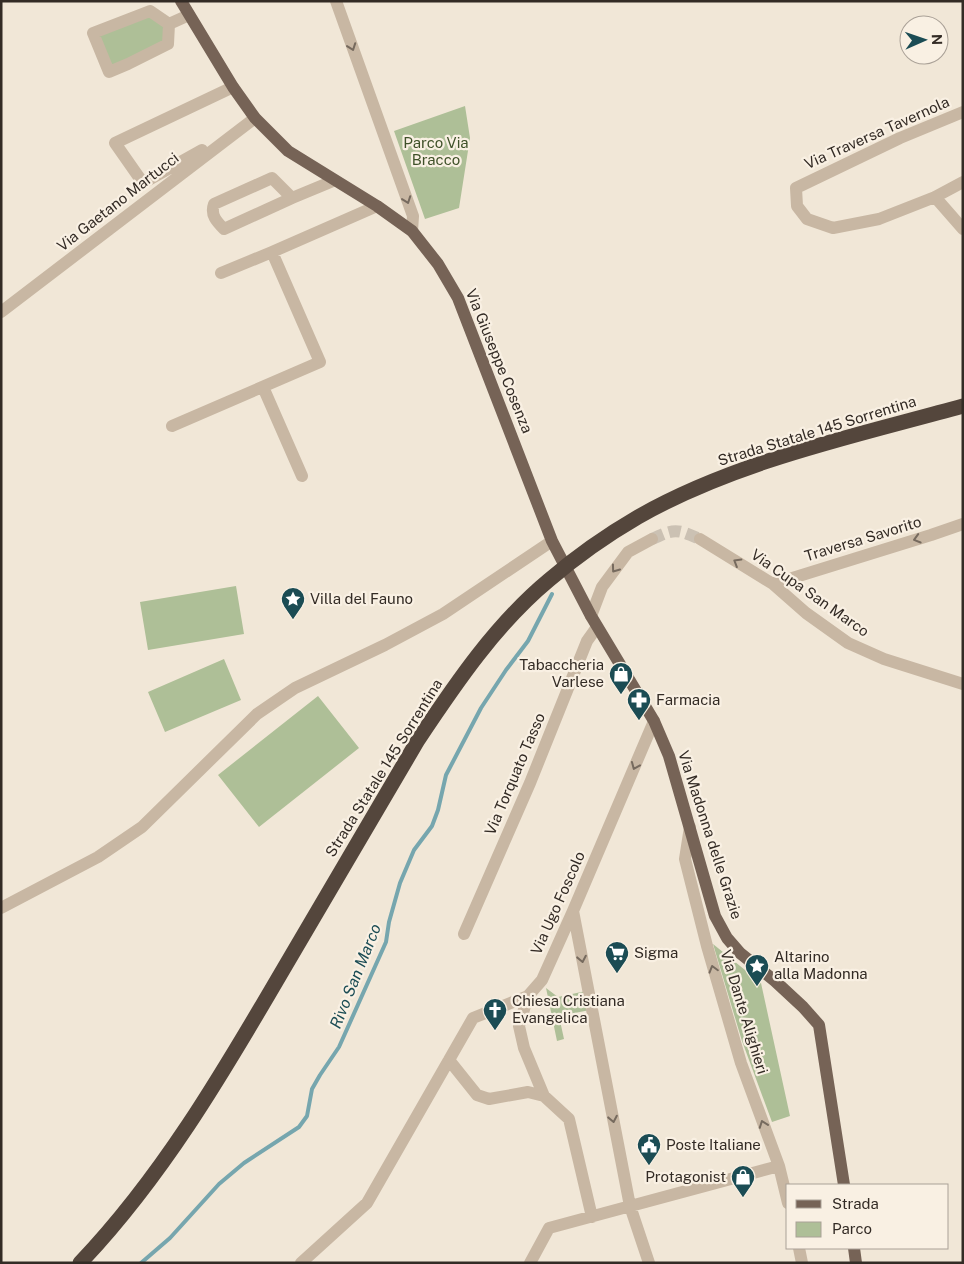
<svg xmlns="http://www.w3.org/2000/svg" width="964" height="1264" font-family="'Public Sans',sans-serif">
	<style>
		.green { fill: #aebf97 }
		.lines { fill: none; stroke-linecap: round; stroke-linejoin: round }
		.stream { stroke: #76a6ae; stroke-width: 4 }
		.minor-tunnel { stroke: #cbc1b3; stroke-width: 12; stroke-dasharray: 12 6; stroke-linecap: butt }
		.minor { stroke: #c8b7a3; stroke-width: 12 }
		.major { stroke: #766356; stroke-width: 12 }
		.highway-bridge { stroke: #54463c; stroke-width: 15 }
		.oneway { stroke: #766a5e }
		.labels { text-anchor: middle; stroke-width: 4.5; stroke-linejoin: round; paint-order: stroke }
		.street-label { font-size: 15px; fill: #332b25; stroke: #f9f0e3 }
		.park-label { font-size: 15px; fill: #3f5129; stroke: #f9f0e3 }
		.poi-label { font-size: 15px; fill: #332b25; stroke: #f9f0e3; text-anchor: start }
		.water-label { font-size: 16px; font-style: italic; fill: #1b4c54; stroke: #f9f0e3 }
	</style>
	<rect width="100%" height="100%" fill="#f1e7d7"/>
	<!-- green -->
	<path class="green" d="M150,11l19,13 -1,20 -53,26 -22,-37z
		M465,106l5,32 -11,70 -34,11 -31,-88z
		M236,586l8,48 -96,16 -8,-48z
		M224,659l17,41 -76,32 -17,-40z
		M318,696l41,52 -100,79 -41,-52z
		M713,944l48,39 29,133 -18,6 -30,-81z
		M546,988l12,9 28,-6 4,19 -31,6 5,23 -7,2z"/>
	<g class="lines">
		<!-- stream -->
		<path class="stream" d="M141,1263l29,-25 49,-54 25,-21 55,-36 8,-11 5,-27 8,-14 19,-28 47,-105 3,-20 11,-39 14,-33 18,-24 6,-16 8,-35 35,-67 25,-38 22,-29 24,-47"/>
		<!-- minor-tunnel -->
		<path class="minor-tunnel" d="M652,539c24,-11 24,-10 48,0"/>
		<!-- minor -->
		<path class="minor" d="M336,1l77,215 -1,15
			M150,11l19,13 -1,20 -40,20 -19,8 -16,-39z
			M169,24l20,-9
			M963,112l-63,26 -104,50 1,18 10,13 26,9 46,-9 56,-22 28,-15
			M202,150l-59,33 -28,-40 118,-56
			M935,197l28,32
			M292,198l-68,31c-7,-7 -14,-14 -10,-25l58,-26 20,20 41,-17
			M221,273l51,-21
			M1,312l254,-194
			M263,387l39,89
			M172,426l148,-64 -48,-110 105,-46
			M700,539l73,45 33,29 42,30 36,16 79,25
			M773,584l158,-49 32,-11
			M591,616l11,-29 26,-35 24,-13
			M690,827l-5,32 22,87 34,117 38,103 9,37
			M1,908l97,-51 44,-30 115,-113 38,-26 90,-43 58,-31 109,-73
			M573,911l57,295 19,57
			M464,934l66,-151 57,-142 10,-14
			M528,996l-9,30 5,22 20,48
			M449,1060l28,35 12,4 39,-7 16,4 25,23 23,98
			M799,1248l3,15
			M301,1263l66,-60 106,-185 55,-22 14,-16 31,-69 81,-190
			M530,1263l19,-35 230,-62"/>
		<!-- major -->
		<path class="major" d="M181,1l52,86 22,31 33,33 89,55 35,25 26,33 20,34 94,243 39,75 63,105 15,35 46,160 12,22 13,15 35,28 28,26 16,18 25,160
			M854,1248l2,15"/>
		<!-- highway-bridge -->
		<path class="highway-bridge" d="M80,1263c81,-85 141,-187 200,-288 46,-78 92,-157 138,-235 38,-57 78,-116 131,-160 28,-24 58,-45 89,-63 98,-56 217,-81 325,-111"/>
	</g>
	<!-- one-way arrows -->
	<defs><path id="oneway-chevron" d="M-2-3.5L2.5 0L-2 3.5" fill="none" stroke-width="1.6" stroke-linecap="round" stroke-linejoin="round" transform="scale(1.25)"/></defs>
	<g class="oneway">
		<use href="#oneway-chevron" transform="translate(352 47) rotate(70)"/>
		<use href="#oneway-chevron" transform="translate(407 200) rotate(70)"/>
		<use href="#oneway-chevron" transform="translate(917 539) rotate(164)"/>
		<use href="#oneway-chevron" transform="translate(737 562) rotate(-149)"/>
		<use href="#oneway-chevron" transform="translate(615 569) rotate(126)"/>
		<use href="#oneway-chevron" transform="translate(635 766) rotate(113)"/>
		<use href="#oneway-chevron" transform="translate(582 959) rotate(79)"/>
		<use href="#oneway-chevron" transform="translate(713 969) rotate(-106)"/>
		<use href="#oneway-chevron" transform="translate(613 1119) rotate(79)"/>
		<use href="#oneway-chevron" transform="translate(763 1124) rotate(-110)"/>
	</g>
	<!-- icons -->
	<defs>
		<g id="sight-pin" transform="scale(1.25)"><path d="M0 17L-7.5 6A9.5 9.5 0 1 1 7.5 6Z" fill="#1b4c54" stroke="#f9f0e3"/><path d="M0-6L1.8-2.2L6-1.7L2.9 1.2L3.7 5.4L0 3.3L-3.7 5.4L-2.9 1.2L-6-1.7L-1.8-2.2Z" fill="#fff"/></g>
		<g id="shop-pin" transform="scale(1.25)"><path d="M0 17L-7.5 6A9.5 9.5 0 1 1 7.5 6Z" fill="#1b4c54" stroke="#f9f0e3"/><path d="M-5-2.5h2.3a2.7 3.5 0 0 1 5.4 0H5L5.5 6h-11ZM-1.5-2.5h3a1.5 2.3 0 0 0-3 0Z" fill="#fff"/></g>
		<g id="pharmacy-pin" transform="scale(1.25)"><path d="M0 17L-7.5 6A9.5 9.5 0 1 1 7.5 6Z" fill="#1b4c54" stroke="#f9f0e3"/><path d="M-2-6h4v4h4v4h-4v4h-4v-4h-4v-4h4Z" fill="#fff"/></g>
		<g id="supermarket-pin" transform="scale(1.25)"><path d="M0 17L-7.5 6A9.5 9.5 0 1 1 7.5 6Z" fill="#1b4c54" stroke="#f9f0e3"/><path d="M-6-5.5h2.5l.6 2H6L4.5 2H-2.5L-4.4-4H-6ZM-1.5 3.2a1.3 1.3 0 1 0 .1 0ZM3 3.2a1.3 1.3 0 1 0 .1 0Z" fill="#fff"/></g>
		<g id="church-pin" transform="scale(1.25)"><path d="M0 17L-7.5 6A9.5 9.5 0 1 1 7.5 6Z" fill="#1b4c54" stroke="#f9f0e3"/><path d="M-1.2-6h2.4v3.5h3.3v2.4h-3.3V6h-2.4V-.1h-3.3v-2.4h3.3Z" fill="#fff"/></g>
		<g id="civic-pin" transform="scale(1.25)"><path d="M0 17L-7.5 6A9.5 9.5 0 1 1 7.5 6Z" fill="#1b4c54" stroke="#f9f0e3"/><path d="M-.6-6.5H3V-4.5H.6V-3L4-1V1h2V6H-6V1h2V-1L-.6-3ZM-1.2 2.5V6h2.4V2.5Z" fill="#fff"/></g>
	</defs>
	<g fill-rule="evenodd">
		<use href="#sight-pin" x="293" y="599"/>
		<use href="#shop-pin" x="621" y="674"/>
		<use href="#pharmacy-pin" x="639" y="700"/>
		<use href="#supermarket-pin" x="617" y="953"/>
		<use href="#sight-pin" x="757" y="966"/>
		<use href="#church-pin" x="495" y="1010"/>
		<use href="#civic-pin" x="649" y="1145"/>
		<use href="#shop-pin" x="743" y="1177"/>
	</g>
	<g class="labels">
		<!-- street labels -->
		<g class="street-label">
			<text transform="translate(877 133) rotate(-24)" y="5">Via Traversa Tavernola</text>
			<text transform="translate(118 202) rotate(-38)" y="5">Via Gaetano Martucci</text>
			<text transform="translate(499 361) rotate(68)" y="5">Via Giuseppe Cosenza</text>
			<text transform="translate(817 431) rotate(-17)" y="5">Strada Statale 145 Sorrentina</text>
			<text transform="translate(863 539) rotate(-17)" y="5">Traversa Savorito</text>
			<text transform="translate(810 593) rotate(35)" y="5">Via Cupa San Marco</text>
			<text transform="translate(384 768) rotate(-58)" y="5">Strada Statale 145 Sorrentina</text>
			<text transform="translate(515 774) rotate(-67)" y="5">Via Torquato Tasso</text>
			<text transform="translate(710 835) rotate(72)" y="5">Via Madonna delle Grazie</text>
			<text transform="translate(558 903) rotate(-66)" y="5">Via Ugo Foscolo</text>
			<text transform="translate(744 1012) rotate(73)" y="5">Via Dante Alighieri</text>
		</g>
		<!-- park labels -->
		<g class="park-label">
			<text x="436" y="148">Parco Via<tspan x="436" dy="17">Bracco</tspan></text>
		</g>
		<!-- poi labels -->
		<g class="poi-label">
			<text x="310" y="604">Villa del Fauno</text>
			<text x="604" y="670" text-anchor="end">Tabaccheria<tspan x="604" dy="17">Varlese</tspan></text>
			<text x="656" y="705">Farmacia</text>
			<text x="634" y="958">Sigma</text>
			<text x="774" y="962">Altarino<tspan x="774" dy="17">alla Madonna</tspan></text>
			<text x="512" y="1006">Chiesa Cristiana<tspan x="512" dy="17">Evangelica</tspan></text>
			<text x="666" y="1150">Poste Italiane</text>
			<text x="726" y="1182" text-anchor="end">Protagonist</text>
		</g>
		<!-- water labels -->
		<g class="water-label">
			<text transform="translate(355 976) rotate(-68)" y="6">Rivo San Marco</text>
		</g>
	</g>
	<!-- border -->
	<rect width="964" height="1264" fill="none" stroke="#332b25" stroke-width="5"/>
	<!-- legend -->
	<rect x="786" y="1184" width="162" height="65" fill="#f9f0e3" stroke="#aaa197"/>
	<rect x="796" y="1200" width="25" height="8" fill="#766356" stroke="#aaa197"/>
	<text x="832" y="1209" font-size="15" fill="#332b25">Strada</text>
	<rect x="796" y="1222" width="25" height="15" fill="#aebf97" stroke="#aaa197"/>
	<text x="832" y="1234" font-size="15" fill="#332b25">Parco</text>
	<!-- north arrow -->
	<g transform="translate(924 40) rotate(88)"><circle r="24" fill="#f9f0e3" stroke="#aaa197"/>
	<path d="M0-4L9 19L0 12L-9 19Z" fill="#1b4c54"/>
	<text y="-8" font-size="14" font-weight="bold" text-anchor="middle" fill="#332b25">N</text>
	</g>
</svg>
